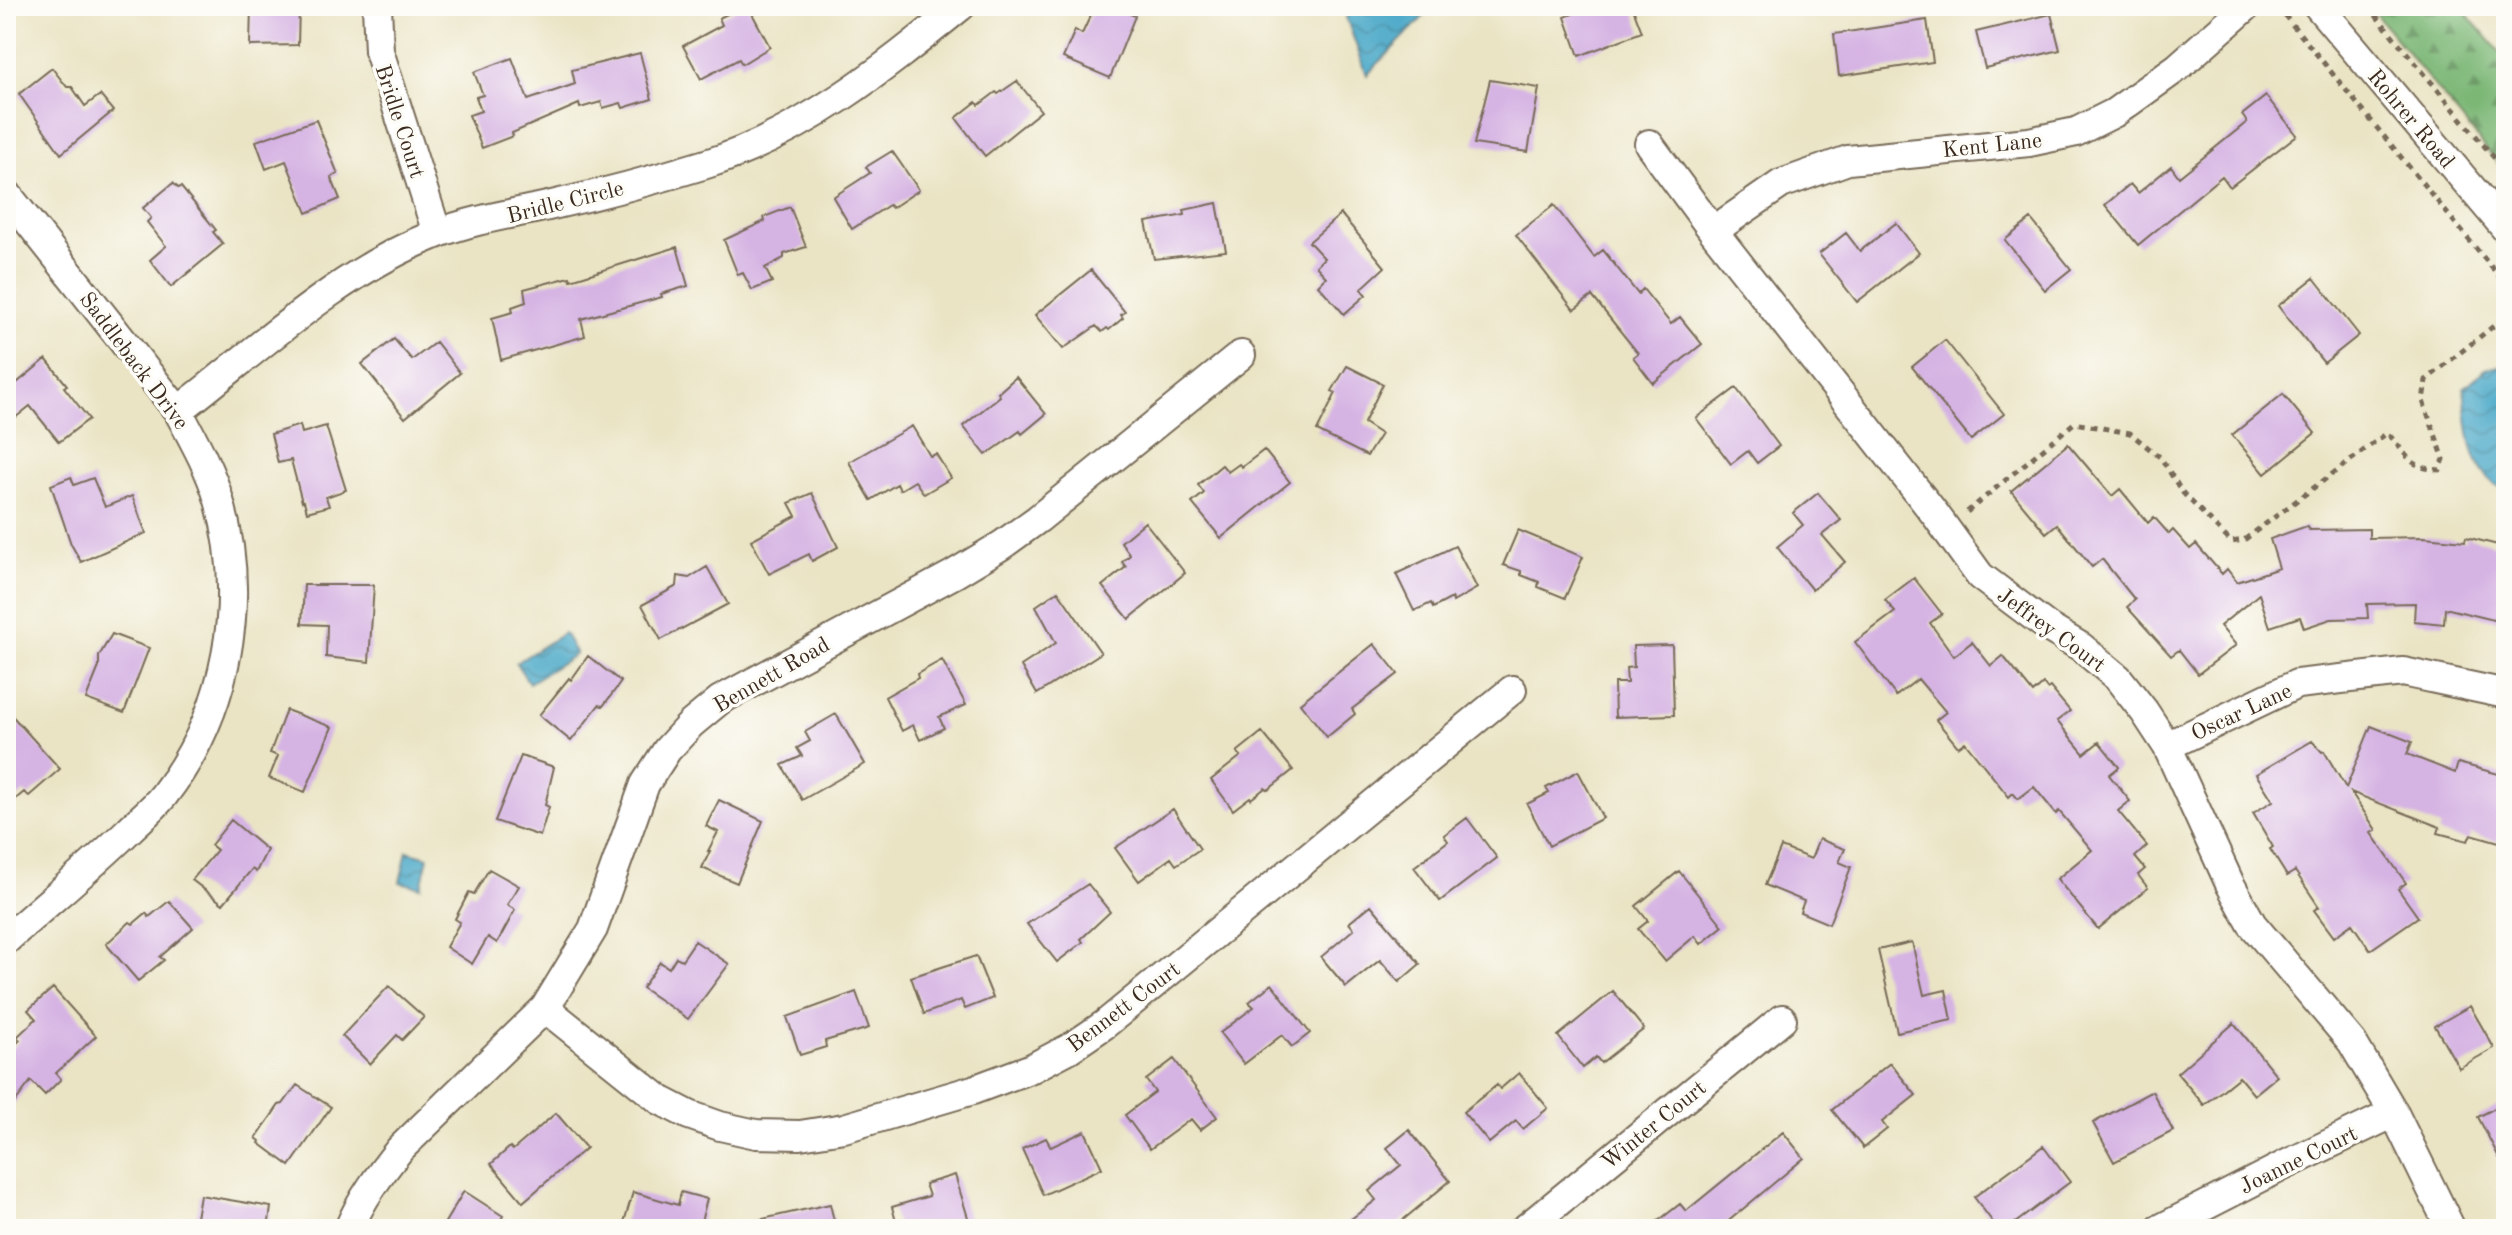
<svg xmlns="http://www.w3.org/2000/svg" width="2512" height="1235" font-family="'Old Standard TT',serif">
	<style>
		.forest { fill: url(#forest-firs); stroke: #5b704a; stroke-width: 2 }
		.water { fill: url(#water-waves); stroke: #426973; stroke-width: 2 }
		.building { fill: #d5b3e3 }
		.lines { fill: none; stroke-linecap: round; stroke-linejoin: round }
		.street-casing { stroke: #786b58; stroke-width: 32 }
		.path { stroke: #786b58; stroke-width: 5; stroke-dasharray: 6 6; stroke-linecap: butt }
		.street { stroke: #fff; stroke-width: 28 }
		.labels { text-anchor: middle; stroke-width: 7; stroke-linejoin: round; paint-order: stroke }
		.street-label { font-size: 22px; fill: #3b2a1e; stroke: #fdfcf7 }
	</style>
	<defs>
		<pattern id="forest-firs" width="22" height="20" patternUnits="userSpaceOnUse" patternTransform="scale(2)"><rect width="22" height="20" fill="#7bb776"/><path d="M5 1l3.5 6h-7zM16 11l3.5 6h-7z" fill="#669560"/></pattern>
		<pattern id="water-waves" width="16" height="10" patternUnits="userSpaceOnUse" patternTransform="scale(2)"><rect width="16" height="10" fill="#49a8c8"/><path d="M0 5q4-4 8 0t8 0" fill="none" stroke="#3e89a2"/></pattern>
	</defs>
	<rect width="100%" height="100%" fill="#fdfcf7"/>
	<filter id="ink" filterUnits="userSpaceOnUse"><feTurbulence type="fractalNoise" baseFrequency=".0125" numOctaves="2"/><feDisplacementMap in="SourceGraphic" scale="16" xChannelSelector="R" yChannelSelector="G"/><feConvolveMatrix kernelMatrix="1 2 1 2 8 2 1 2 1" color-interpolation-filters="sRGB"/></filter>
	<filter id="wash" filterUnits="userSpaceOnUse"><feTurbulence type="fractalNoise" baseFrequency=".006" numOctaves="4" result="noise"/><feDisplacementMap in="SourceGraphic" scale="32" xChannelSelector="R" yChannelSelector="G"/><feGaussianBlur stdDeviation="1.8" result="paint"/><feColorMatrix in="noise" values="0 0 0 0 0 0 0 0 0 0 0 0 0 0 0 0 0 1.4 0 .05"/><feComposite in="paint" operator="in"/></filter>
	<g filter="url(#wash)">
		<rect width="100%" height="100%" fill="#eae4c5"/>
		<!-- forest -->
		<path class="forest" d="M2369,6h91l46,53v114z"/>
		<!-- water -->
		<path class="water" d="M1361,6h78l-12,7 -60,62 -21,-58z
			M2504,365l2,1v124c-39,-15 -38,-67 -42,-102l22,-19z
			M564,633l12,21 -47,29 -13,-20z
			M407,851l21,6 -7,30 -21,-5z"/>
		<g id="blocks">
			<!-- building -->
			<path class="building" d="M251,6h48l-1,39 -48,1z
				M744,6h4l22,41 -28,17 -3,-5 -38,20 -18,-33 39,-21 -3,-7z
				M1095,6h18l22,10 -25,62 -47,-20 12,-28 7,4z
				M1578,6h54l10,26 -63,24 -14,-39 15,-6z
				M2051,14l9,36 -75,18 -9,-36z
				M1927,20l6,42 -94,14 -5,-42z
				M640,53l12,46 -29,9 -2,-5 -18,5 -2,-6 -21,6 -1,-4 -67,29 1,3 -31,12 -13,-33 12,-4 -5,-14 7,-2 -9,-23 38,-14 16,42 47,-16 -3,-14z
				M52,68l15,19h5l13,19 15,-11 13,16 -52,43 -42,-60z
				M1490,80l49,8 -11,64 -54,-8z
				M1017,81l24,30 -56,45 -29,-38 20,-16 3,3 17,-13 2,2z
				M2266,96l31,39 -67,52 -8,-11 -84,69 -33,-40 25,-21 8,9 33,-27 8,11 68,-55 -5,-7z
				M316,120l22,54 -7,3 9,22 -33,14 -21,-52 -20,8 -10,-28z
				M892,151l27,39 -27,18 -3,-3 -37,24 -19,-32 37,-24 -4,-6z
				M173,183l5,5 3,-1 35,43 -3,2 10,12 -52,43 -21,-27 16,-14 -19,-24 4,-4 -8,-10z
				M1217,203l9,48 -72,8 -8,-37 39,-7 -1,-5z
				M1554,205l40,52 9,-7 35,44 5,-5 28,35 9,-7 22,27 -49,39 -20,-26 5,-4 -46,-57 -18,14 -58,-75z
				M790,207l16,40 -22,7v4l-19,10 7,14 -20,8 -9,-17 -5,2 -14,-35 41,-19 -1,-4z
				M1341,214l44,53 -24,22 5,6 -22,19 -26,-29 8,-8 -10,-11 8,-8 -15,-16z
				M2031,219l40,50 -26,21 -40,-50z
				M1896,223l23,30 -62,49 -38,-48 27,-21 14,18z
				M677,247l11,39 -27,8 1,3 -81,22 4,17 -84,24 -9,-42 21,-6 -1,-5 14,-5 -2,-13 46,-12 1,3z
				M1091,270l34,42 -4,3 2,3 -14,12 -2,-2 -5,4 -6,-6 -33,23 -28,-34z
				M2314,278l45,57 -35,28 -46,-57z
				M394,339l18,21 24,-18 24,31 -55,45 -43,-54z
				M1945,340l59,74 -33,26 -59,-73z
				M46,359l21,26 -3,2 25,32 -30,23 -29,-36 -15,12 -9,-10v-16z
				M1347,366l36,18 -19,39 17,11 -14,22 -50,-25 19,-38 -4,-2z
				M1016,377l30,37 -24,20 -2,-3 -34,24 -23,-29 37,-30 -2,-3z
				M1736,388l43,58 -22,17 -9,-12 -17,13 -35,-46z
				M2283,394l32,39 -50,41 -33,-39z
				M300,425l2,8 24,-7 20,64 -20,7 3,9 -22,6 -3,-11 -2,1 -11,-42 -13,3 -7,-29z
				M912,426l18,30 6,-2 15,24 -27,16 -9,-13 -15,9 -3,-6 -26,16 -22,-38z
				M2068,444l44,52 8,-7 28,34 6,-6 15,17 4,-4 17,19 6,-5 26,30 5,-5 10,13 42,-14 -9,-29 37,-13 2,4 60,-1v9l55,-1 41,4 1,-4 40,10v76l-61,-15 -1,16 -30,-3 1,-18 -48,1 1,14 -37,1 -27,9 -4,-11 -30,10 -11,-33 -39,32 16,19 -38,29 -19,-24 -8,6 -44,-49 8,-7 -33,-41 -10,8 -35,-43 -11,9 -35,-42z
				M1264,450l26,32 -69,56 -29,-35 12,-10 -6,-8 24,-20 6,7 11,-8 3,3z
				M71,477l3,8 19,-7 12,29 27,-11 14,37 -65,29 -10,-18 -20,-59z
				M812,493l26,54 -26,14 -3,-7 -40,20 -18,-34 45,-24 -7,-13z
				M1818,493l23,27 -19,15 23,27 -33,28 -35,-43 26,-22 -10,-12z
				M1145,522l40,51 -56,46 -27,-33 24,-19 -4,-5 8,-7 -9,-13z
				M1518,530l65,27 -18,41 -27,-11 1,-5 -18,-7v-4l-18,-6z
				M1455,546l22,42 -24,14 -1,-4 -19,10 -2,-5 -17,8 -18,-37z
				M707,567l21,37 -67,36 -19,-35 35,-19 1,-10 11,2z
				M1914,578l28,36 -12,9 24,33 18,-14 19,24 12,-10 30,37 10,-9 4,5 3,-2 20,24 -13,10 27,33 15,-12 20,25 -10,8 21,26 -12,10 29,35 -12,11 10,12 -7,6 10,13 -50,41 -41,-50 35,-29 -33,-39 -3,3 -22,-27 -16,12 -5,-6 -4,4 -44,-55 -7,5 -22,-27 10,-8 -28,-33 -22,17 -41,-54 40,-30 -10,-12z
				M304,585h70l-5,77 -43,-5 1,-32 -25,-1z
				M1058,591l43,62 -64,41 -16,-28 35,-23 -20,-37z
				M112,634l37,14 -25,65 -38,-14 13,-32v-11z
				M1374,644l24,30 -46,35 3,5 -28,23 -27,-34z
				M1672,645l2,70 -59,2 -1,-34h13l-1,-15 8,-1 -1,-21z
				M588,656l33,26 -18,24 -4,-1 -28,36 -32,-26 30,-37 2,2z
				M942,660l24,45 -27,12 5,11 -24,12 -7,-15 -11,6 -17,-34 33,-19 -1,-4z
				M6,709l54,60 -31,27 -5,-4 -18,15z
				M286,710l46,17 -27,65 -36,-14 9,-22 -8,-3z
				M836,714l29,50 -63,36 -20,-35 20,-9 -5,-8 13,-7 -5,-9z
				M2371,726l41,16 -5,12 48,19 3,-10 48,13v68l-35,-10 -3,7 -30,-8 2,-6 -89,-35 25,38 -5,3 35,50 -8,6 20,28 -48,33 -18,-26 -18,13 -20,-27 5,-3 -24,-36 -8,5 -17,-27 3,-2 -20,-34 20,-12 -17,-27 56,-33 10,11 2,-1 22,37z
				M1262,732l31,38 -25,20 -3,-2 -14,11 -1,-2 -17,13 -22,-30 30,-24 -4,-4z
				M521,756l33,11 -9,38 4,2 -9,29 -45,-15z
				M1578,771l25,47 -54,28 -22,-42 22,-11 -3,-5z
				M719,800l44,21 -26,62 -35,-15 8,-17h-2l10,-19 -12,-6z
				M1173,809l27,40 -24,16 -5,-7 -32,23 -24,-33z
				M1467,818l30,40 -57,43 -26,-34 34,-26 -4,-6z
				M231,820l36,30 -11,22 -4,-3 -29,35 -31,-24 25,-30 -6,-5z
				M1819,839l26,10 -6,13 12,5 -22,57 -29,-12 4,-11 -39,-16 16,-38 30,12z
				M489,869l30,17 -12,19 8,5 -18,33 -9,-6 -16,27 -26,-17 14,-25 -5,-3 14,-27 5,2z
				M1679,871l44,55 -22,18 -6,-8 -30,25 -27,-32 10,-8 -12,-15z
				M1088,884l22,28 -29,27 2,3 -26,20 -30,-38z
				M169,901l24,27 -33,29 4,3 -26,21 -32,-37 24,-22 3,2 13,-11 3,4z
				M1371,905l49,59 -21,18 -19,-22 -34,27 -25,-30 33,-28 -5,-6z
				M695,941l34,23 -41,55 -46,-31 18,-26 9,6 7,-11 6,3z
				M1912,942l12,53 22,-5 6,30 -55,12 -19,-82z
				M976,956l17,42 -28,11 -4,-9 -37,14 -13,-37z
				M1272,984l38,49 -18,14 -10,-12 -38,29 -24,-31 34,-26 -5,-5z
				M389,986l35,31 -22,23 -5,-5 -27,29 -28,-28z
				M53,988l43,48 -40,37 5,6 -16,16 -14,-14 -25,33v-60l14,-14 -3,-3 19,-18 -8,-9z
				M1613,991l31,38 -43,34 -5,-6 -13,11 -25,-32z
				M856,992l13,36 -44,13 1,6 -26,8 -13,-38z
				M2470,1006l24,42 -35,20 -24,-42z
				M2234,1023l43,53 -23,19 -15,-18 -35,28 -27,-32z
				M1174,1059l43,58 -17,13 -9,-11 -41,30 -25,-34 30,-23 -9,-12z
				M1890,1063l26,32 -34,27 5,7 -24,19 -31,-38z
				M1519,1073l29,35 -25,21 -7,-8 -27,22 -26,-31 34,-27 3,4z
				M297,1085l34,22 -41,59 -31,-23 1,-2 -4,-3 23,-33 4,-1z
				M2152,1091l21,40 -59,31 -21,-39z
				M2506,1102v69l-28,-54z
				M556,1113l30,35 -63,54 -32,-38 19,-17 3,3z
				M1409,1130l41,51 -58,48h-54l38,-29 -7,-9 32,-26 -14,-17z
				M1085,1131l17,37 -59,27 -21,-46 24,-11 5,9z
				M1783,1132l21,26 -85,71h-71l32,-25 6,7z
				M2043,1146l27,36 -63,47h-9l-24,-32z
				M955,1175l14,46 -27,8h-44l-6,-22 37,-11 -4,-12z
				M464,1191l39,25 -8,13h-54z
				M633,1192l45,13 3,-13 26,7 -8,30h-77z
				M200,1195l71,12 -3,22h-74z
				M830,1204l6,25h-77l-1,-9z"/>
		</g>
	</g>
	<g filter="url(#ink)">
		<use href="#blocks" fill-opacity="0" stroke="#786b58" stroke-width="2"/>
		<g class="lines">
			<!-- street casing -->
			<g class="street-casing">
				<path id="street" d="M377,6l2,45 58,182
					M2318,6l188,223
					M1649,144l64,87 222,283 45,62 69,52 32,19 37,31 26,33 23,35 63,138 22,40 100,118 42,71 57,116
					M6,193l172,218c15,28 32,58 41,89 29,100 9,212 -55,295 -10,13 -24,24 -35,35 -39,38 -82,73 -123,110
					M1713,231l68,-47 67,-24 181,-18 47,-10 38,-19 64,-46 69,-61
					M178,411c82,-63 161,-139 258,-177 35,-14 75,-20 112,-28 53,-12 106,-26 158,-42 97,-30 177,-95 255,-158
					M2167,746l130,-62 106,-12 103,22
					M545,1008l115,92 29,15 31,11 36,8 44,1 44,-7 129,-38 59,-22 38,-20 34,-23 408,-335
					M349,1229c12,-30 31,-55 51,-80l145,-141 48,-79 52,-145 22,-34 24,-26 29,-24 234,-126 48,-29 36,-26 203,-164
					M1525,1229l257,-210
					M2160,1229l123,-63 111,-53"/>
			</g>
			<!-- path -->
			<path class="path" d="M2277,6l229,279
				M2368,6l138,166
				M1967,512l107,-89 56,10 31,25 21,34 49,50 13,-2 143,-107c21,20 19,35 53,37l4,-11 -21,-58 3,-21 80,-64"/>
			<!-- street -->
			<use href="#street" class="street"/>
		</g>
	</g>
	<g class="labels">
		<!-- street labels -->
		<g class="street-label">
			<text transform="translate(2412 118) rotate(50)" y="8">Rohrer Road</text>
			<text transform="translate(401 121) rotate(72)" y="8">Bridle Court</text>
			<text transform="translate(1992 144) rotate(-6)" y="8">Kent Lane</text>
			<text transform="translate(565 201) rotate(-14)" y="8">Bridle Circle</text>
			<text transform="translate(135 360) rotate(53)" y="8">Saddleback Drive</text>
			<text transform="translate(2052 629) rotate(36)" y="8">Jeffrey Court</text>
			<text transform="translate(771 674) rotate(-30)" y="8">Bennett Road</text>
			<text transform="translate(2241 711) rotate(-25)" y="8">Oscar Lane</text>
			<text transform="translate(1123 1006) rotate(-37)" y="8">Bennett Court</text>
			<text transform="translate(1653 1124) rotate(-39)" y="8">Winter Court</text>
			<text transform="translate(2298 1159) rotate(-26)" y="8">Joanne Court</text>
		</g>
	</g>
	<!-- margin -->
	<rect width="2512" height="1235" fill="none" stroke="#fdfcf7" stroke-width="32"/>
</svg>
